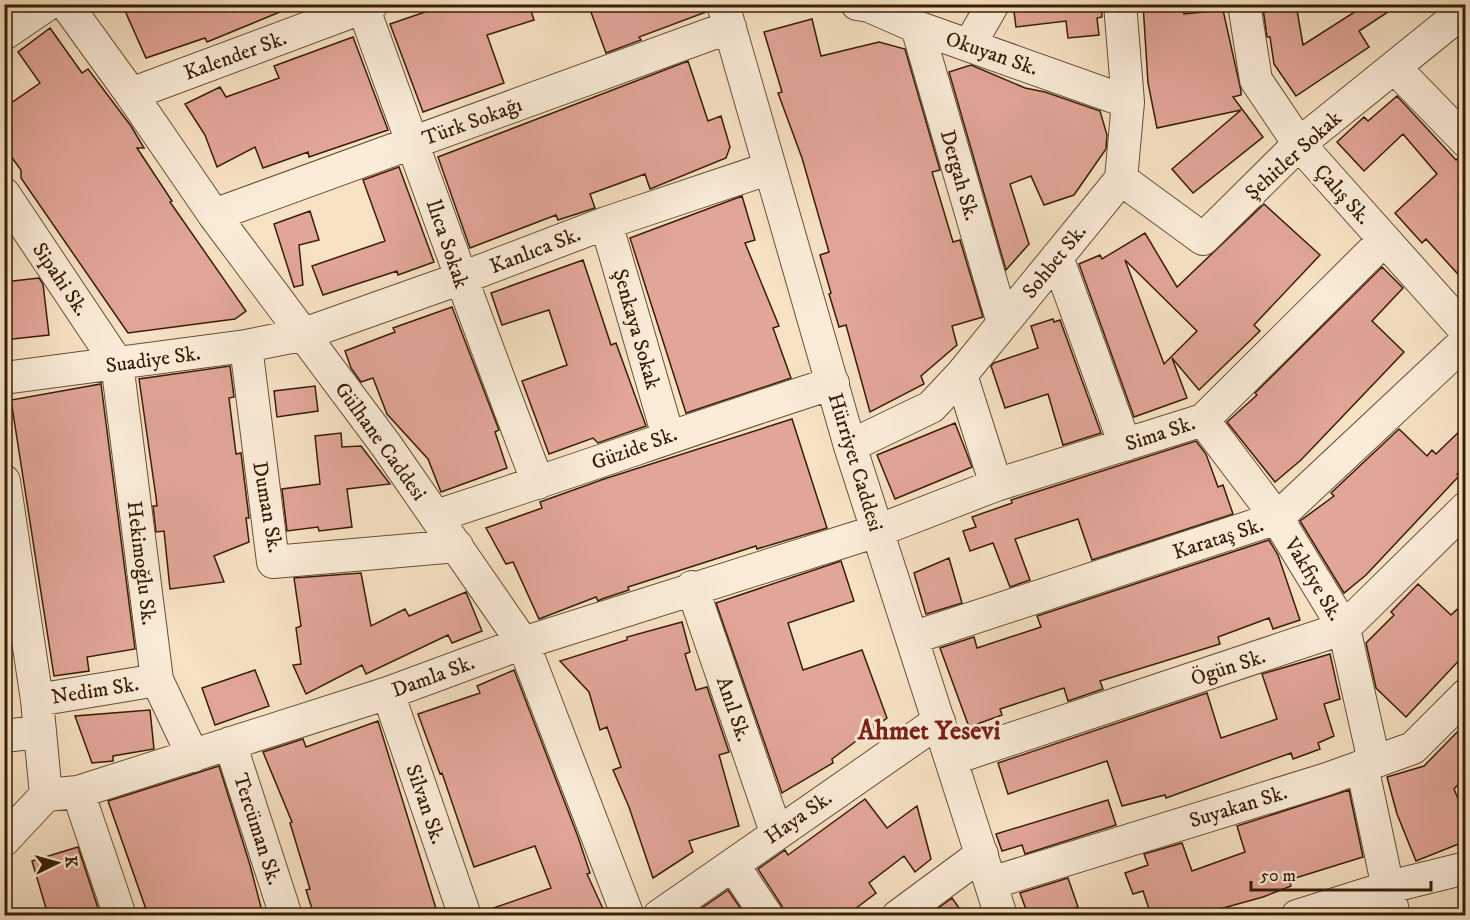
<svg xmlns="http://www.w3.org/2000/svg" width="1470" height="920" font-family="'IM FELL DW Pica',serif">
	<style>
		.building { fill: #e2a699; stroke: #381e04; stroke-width: 1.5; fill-rule: evenodd }
		.lines { fill: none; stroke-linecap: round; stroke-linejoin: round }
		.minor-casing { stroke: #684f34; stroke-width: 34 }
		.minor { stroke: #faecd9; stroke-width: 32 }
		.labels { text-anchor: middle; stroke-width: 6; stroke-linejoin: round; paint-order: stroke }
		.street-label { font-size: 21px; fill: #381e04; stroke: #faecd9 }
		.district-label { font-size: 27px; font-weight: bold; fill: #7a1f14; stroke: #faecd9 }
	</style>
	<rect width="100%" height="100%" fill="#f7e2c4"/>
	<filter id="stains"><feTurbulence type="fractalNoise" baseFrequency=".00333" numOctaves="4"/><feColorMatrix values="0 0 0 0 .2 0 0 0 0 .09 0 0 0 0 .02 0 0 0 .5 -.17"/></filter>
	<radialGradient id="worn" r=".72"><stop offset=".6" stop-color="#630" stop-opacity="0"/><stop offset="1" stop-color="#630" stop-opacity=".3"/></radialGradient>
	<!-- building -->
	<path class="building" d="M122,4h175v1l-90,37 -2,-4 -59,20z
		M429,4h100l5,16 -47,15 17,48 -81,29 -33,-88 41,-14z
		M588,4h118v8l-67,25 2,3 -35,13z
		M1013,4h88l1,13 -5,1 2,17 -31,3 -2,-17 -50,6z
		M1143,4h40l1,10 39,-4 18,81v4l-8,2 30,40 -70,56 -21,-24 69,-59 -84,18 -9,-45z
		M1280,4h16l7,41 64,-41h33l-41,27 10,16 -73,49 -22,-32 -4,-27h-3l-4,-29z
		M812,19l9,37 58,-14 26,7 35,121 -8,2 21,70 7,-2 23,77 -31,9 5,19 -36,31 3,8 -54,28 -24,-87 -7,2 -10,-33 2,-1 -11,-38 9,-3 -27,-94 -24,-65 4,-1 -18,-60z
		M50,28l32,45 6,-4 43,57 13,22h-7l35,53 -2,1 76,109 -11,8 -107,14 -107,-155v-8l-17,-23v-39l36,-25 -22,-31z
		M353,37l35,93 -79,27 -1,-5 -45,16 -8,-21 -38,20 -12,-32 -20,-31 35,-17 6,10 53,-19 -5,-12z
		M688,61l20,60 13,-5 9,31 -4,11 -76,31 -5,-15 -55,20 5,14 -37,12 -2,-5 -86,33 -32,-91z
		M971,65l54,23 20,4 55,19 7,24 -1,14 -32,46 -30,10 -13,-29 -21,8 19,60 -23,26 -57,-198z
		M1397,96l59,64 3,-3 7,1v125l-40,-44 -4,4 -27,-30 42,-39 -34,-40 -39,37 -27,-29 27,-25 4,4z
		M399,167l35,95 -36,13 -1,-4 -74,24 -11,-29 73,-25 -22,-61z
		M742,196l13,44 -10,3 34,83 -6,2 18,50 -105,35 -56,-175z
		M1264,204l56,51 -66,70 6,6 -61,59 -27,-32 15,40 -53,19 -55,-153 21,-9 2,4 43,-26 32,54zM1125,260l72,71 -33,33z
		M310,211l9,29 -20,5 4,40 -9,2 -20,-63z
		M583,260l28,85 5,-2 30,83 -48,17 -5,-5 -44,16 -27,-73 45,-16 -18,-55 -47,15 -11,-32z
		M1382,267l21,21 -31,33 32,31 -103,108 -26,22 -48,-60 30,-27 -2,-2z
		M39,278l4,6 6,51 -45,5v-58z
		M452,307l47,123 -4,2 12,36 -66,24 -13,-33 -41,-45 -14,-36 -12,4 -10,-14 -6,-17 50,-19 -2,-4z
		M1053,319l1,3 6,-2 41,113 -38,12 -15,-51 -43,14 -14,-42 3,-3 44,-15 -7,-22z
		M230,366l4,31 -5,1 7,56 5,-1 8,65h-3l3,24 -35,14 10,26 -54,7 -6,-58 -8,1 -3,-26h4l-1,-9 -17,-118z
		M101,384l34,265 -48,8 2,14 -35,5 -43,-276z
		M315,386l3,25 -41,6 -3,-26z
		M792,419l35,109 -70,21 -1,-3 -128,41 1,3 -27,9 -4,2 -2,-4 -57,22 -26,-57 -7,2 -20,-36 56,-20 -2,-6 64,-23z
		M955,423l17,44 -77,32 -18,-44z
		M1466,425v41l-9,8 2,2 -93,99 -22,18 -44,-72 34,-25 -3,-3 68,-64 28,27 5,-6 4,4z
		M341,433l1,14 19,-1 29,38 -43,5 5,38 -33,4 -1,-4 -31,4 -5,-42 38,-5 -5,-48z
		M1196,441l10,13 12,33 5,-2 10,29 -141,46 -14,-41 -63,20 15,41 -20,7 -17,-44 -23,8 -7,-20 13,-4 -4,-10 40,-14 -1,-3z
		M1269,540l9,15 22,65 -27,9 -4,-11 -51,19 2,7 -120,37 3,8 -35,12 -4,-13 -64,21 2,6 -33,12 -29,-79 34,-11 3,11 64,-21 -4,-11z
		M949,558l13,45 -36,11 -12,-41z
		M841,561l13,40 -66,22 15,47 59,-20 25,68 -55,41 1,4 -51,30 -66,-190z
		M361,573l10,53 34,-17 4,7 57,-24 16,39 -30,12 -4,-8 -82,39 -4,-9 -56,29 -13,-29 8,-1 -5,-36 5,-2 -7,-48z
		M1418,584l33,31 15,-14v52l-60,64 -30,-29 -10,-45 28,-28 -3,-3z
		M682,622l8,30 -5,2 11,36 11,-3 22,65 -10,3 20,71 -50,15 4,11 -40,26 -24,-71 -16,-37 8,-3 -14,-40 -7,3 -11,-38 -29,-31 67,-21v-3z
		M1330,654l10,45 -16,5 10,32 -16,7 2,6 -27,10 -2,-6 -125,45 -1,-3 -43,11 -15,-45 -99,33 -10,-31 209,-70 14,45 56,-19 -15,-45z
		M255,670l14,36 -54,19 -13,-37z
		M514,670l64,167 12,36 -3,1 17,37 -10,4h-112v-3l69,-24 -16,-42 -61,21 -32,-94 -2,1 -22,-60 62,-21 -3,-7z
		M150,710l4,39 -41,7v5l-21,2 -17,-47z
		M378,721l60,194h-124l-8,-25 4,-1 -20,-66 2,-1 -29,-70 40,-13 3,8z
		M1466,723v53l-12,13 12,29v23l-50,20 -19,-47 -10,-37 37,-11z
		M219,766l31,99 13,50h-115l-40,-114z
		M1349,790l14,67 -74,23 2,6 -28,11 -65,18h-47l-8,-24 -10,3 -8,-21 23,-8 -4,-11 38,-11 10,28 53,-19 -8,-26z
		M865,799l22,29 30,-22 14,53 -16,13 -11,-16 -35,27 7,10 -29,22h-62l-3,-9 -24,-37 27,-19 3,5z
		M1108,800l8,25 -91,29 -3,-9 -20,6 -6,-17z
		M78,847l21,64 -13,4h-38l-16,-54z
		M1068,878l10,29 -25,8h-25l-8,-22z
		M728,890l17,25h-42l-4,-5z
		M952,898l12,17h-35z"/>
	<g class="lines">
		<!-- minor casing -->
		<g class="minor-casing">
			<path id="minor" d="M66,4l65,90 83,121 172,230 137,198 105,273
				M362,4c58,160 115,320 176,479
				M723,4l127,442 151,470
				M857,4l12,2 48,21 211,75
				M1244,4l12,76 43,64 167,187
				M917,27l86,296
				M4,34l44,-30
				M970,44l23,-40
				M1395,68l71,73
				M131,94l241,-90
				M1121,179l82,60 96,-95 167,-135
				M4,194l113,169 40,317 36,76
				M214,215l516,-188
				M606,223l62,213
				M1057,257l68,188
				M246,346l27,216 184,-16
				M961,375l35,110
				M4,378l242,-32 55,-11 158,-56 147,-56 164,-55
				M1203,420l74,98 67,110 30,133
				M850,446l81,-39 30,-32 160,-196 7,-77 -8,-98
				M4,481l33,219 120,-20
				M436,516c133,-43 264,-90 397,-133
				M692,587l84,245
				M912,638l365,-120 189,-177
				M388,693l77,223
				M37,700l9,95
				M4,736l34,-4
				M230,743l56,173
				M951,759l393,-131 122,-120
				M1362,766l32,150
				M78,792l42,124
				M4,840l42,-45 32,-3 310,-99 135,-50 354,-112 119,-46 207,-65 181,-180
				M733,865l34,51
				M991,883l336,-104 86,-31 53,-53
				M659,916l280,-195
				M898,916l84,-62
				M1297,916l92,-29 77,-19"/>
		</g>
		<!-- minor -->
		<use href="#minor" class="minor"/>
	</g>
	<g class="labels">
		<!-- street labels -->
		<g class="street-label">
			<text transform="translate(992 53) rotate(19)" y="7">Okuyan Sk.</text>
			<text transform="translate(235 55) rotate(-20)" y="7">Kalender Sk.</text>
			<text transform="translate(472 121) rotate(-20)" y="7">Türk Sokağı</text>
			<text transform="translate(1293 155) rotate(-42)" y="7">Şehitler Sokak</text>
			<text transform="translate(960 175) rotate(74)" y="7">Dergah Sk.</text>
			<text transform="translate(1343 194) rotate(48)" y="7">Çalış Sk.</text>
			<text transform="translate(448 244) rotate(71)" y="7">llıca Sokak</text>
			<text transform="translate(535 250) rotate(-21)" y="7">Kanlıca Sk.</text>
			<text transform="translate(1054 261) rotate(-51)" y="7">Sohbet Sk.</text>
			<text transform="translate(61 279) rotate(56)" y="7">Sipahi Sk.</text>
			<text transform="translate(637 329) rotate(74)" y="7">Şenkaya Sokak</text>
			<text transform="translate(153 359) rotate(-8)" y="7">Suadiye Sk.</text>
			<text transform="translate(1160 433) rotate(-18)" y="7">Sima Sk.</text>
			<text transform="translate(381 441) rotate(54)" y="7">Gülhane Caddesi</text>
			<text transform="translate(634 448) rotate(-20)" y="7">Güzide Sk.</text>
			<text transform="translate(856 462) rotate(73)" y="7">Hürriyet Caddesi</text>
			<text transform="translate(268 507) rotate(80)" y="7">Duman Sk.</text>
			<text transform="translate(1218 538) rotate(-18)" y="7">Karataş Sk.</text>
			<text transform="translate(142 563) rotate(83)" y="7">Hekimoğlu Sk.</text>
			<text transform="translate(1314 579) rotate(59)" y="7">Vakfiye Sk.</text>
			<text transform="translate(1228 667) rotate(-18)" y="7">Ögün Sk.</text>
			<text transform="translate(433 676) rotate(-20)" y="7">Damla Sk.</text>
			<text transform="translate(95 690) rotate(-9)" y="7">Nedim Sk.</text>
			<text transform="translate(734 709) rotate(71)" y="7">Anıl Sk.</text>
			<text transform="translate(426 804) rotate(71)" y="7">Silvan Sk.</text>
			<text transform="translate(1238 806) rotate(-17)" y="7">Suyakan Sk.</text>
			<text transform="translate(798 817) rotate(-35)" y="7">Haya Sk.</text>
			<text transform="translate(258 829) rotate(72)" y="7">Tercüman Sk.</text>
		</g>
		<!-- district labels -->
		<g class="district-label">
			<text x="929" y="739">Ahmet Yesevi</text>
		</g>
	</g>
	<!-- margin -->
	<rect width="1470" height="920" fill="none" stroke="#f7e2c4" stroke-width="24"/>
	<rect x="6" y="6" width="1458" height="908" fill="none" stroke="#381e04" stroke-width="3"/>
	<rect x="12" y="12" width="1446" height="896" fill="none" stroke="#381e04" stroke-width="1.5"/>
	<!-- north arrow -->
	<g transform="translate(57 863) rotate(85)" stroke="#faecd9" stroke-width="4.5" paint-order="stroke">
	<path d="M0-4.5L10 22L0 15L-10 22Z" fill="#381e04"/>
	<text y="-9" font-size="16" font-weight="bold" text-anchor="middle" fill="#381e04">K</text>
	</g>
	<!-- scale -->
	<path d="M1251 881v9h180v-9" fill="none" stroke="#381e04" stroke-width="3"/>
	<text x="1260" y="881" font-size="18" fill="#381e04" stroke="#faecd9" stroke-width="4.5" paint-order="stroke">50 m</text>
	<rect width="100%" height="100%" filter="url(#stains)"/>
	<rect width="100%" height="100%" fill="url(#worn)"/>
</svg>
